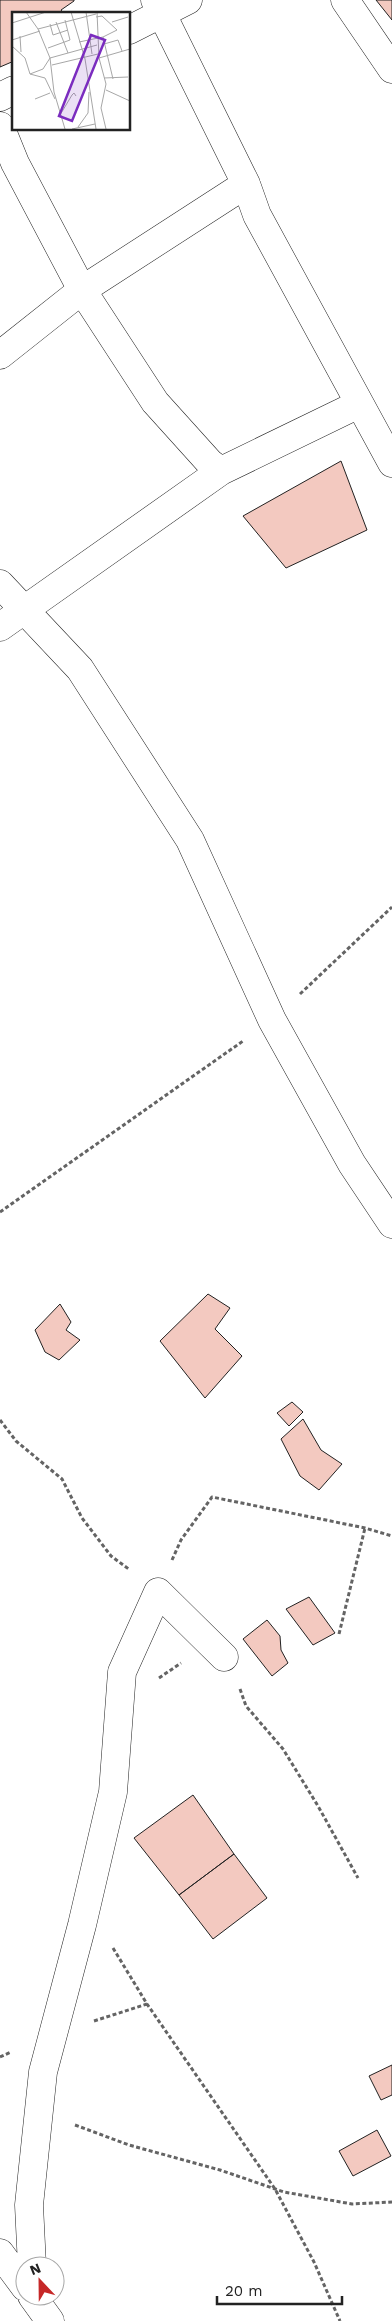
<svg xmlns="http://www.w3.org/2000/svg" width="392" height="2321" font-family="'Work Sans',sans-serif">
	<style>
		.building { fill: #f3c9c0; stroke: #222 }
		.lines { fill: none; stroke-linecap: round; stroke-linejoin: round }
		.street-casing { stroke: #222; stroke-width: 29 }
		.path { stroke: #646464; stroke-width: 3; stroke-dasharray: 4 2.5; stroke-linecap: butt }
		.street { stroke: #fff; stroke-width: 28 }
		.inset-road { fill: none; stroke: #a7a7a7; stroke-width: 1 }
		.view { fill: #7b2cbf; fill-opacity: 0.15; stroke: #7b2cbf; stroke-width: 2.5 }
		.inset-edge { fill: none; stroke: #222; stroke-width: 2.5 }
	</style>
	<rect width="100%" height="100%" fill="#fff"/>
	<!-- building -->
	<path class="building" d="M0,0h74v1l-13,9 3,4h-50v47l-14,6z
		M376,0h16v20z
		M341,461l26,69 -81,38 -43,-52z
		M208,1294l22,14 -15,21 27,27 -37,42 -45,-57z
		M60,1304l11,18 -5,8 14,10 -21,20 -14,-8 -10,-22z
		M292,1402l11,10 -14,14 -12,-13z
		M303,1419l18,31 21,14 -23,26 -19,-14 -19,-37z
		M309,1597l26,36 -22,12 -27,-36z
		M267,1620l13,16 1,14 7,13 -16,13 -29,-37z
		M193,1795l41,59 -55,41 -45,-57z
		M234,1854l33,44 -54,41 -34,-44z
		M392,2065v30l-11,5 -12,-24z
		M377,2130l14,26 -38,20 -14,-25z"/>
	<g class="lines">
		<!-- street casing -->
		<g class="street-casing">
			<path id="street" d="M155,0l91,184 11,31 135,248
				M345,0l47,69
				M129,30l59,-30
				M0,97l14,-7
				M0,126l15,37 67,127 73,112 55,61 11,8
				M0,355l82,-65 164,-106
				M0,584l80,85 110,171 82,180 80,144 40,60
				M0,627l221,-156 138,-67
				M0,2253l25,34
				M32,2266l-3,-61 14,-133 39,-147 31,-133 9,-120 36,-80 66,65
				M32,2296l18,25"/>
		</g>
		<!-- path -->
		<path class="path" d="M300,994l92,-87
			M0,1212l243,-171
			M0,1420l16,21 46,38 20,39 29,38 19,14
			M172,1560l9,-20 31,-43 153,31 27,8
			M339,1634l26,-106
			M159,1678l22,-15
			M240,1689l6,17 37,43 35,57 40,72
			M113,1948l34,56 128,185 39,73 26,59
			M94,2021l53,-17
			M0,2057l11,-5
			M75,2125l54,20 91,25 64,22 68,12 40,-2"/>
		<!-- street -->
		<use href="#street" class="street"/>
	</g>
	<!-- overview -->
	<g transform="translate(12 12)">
		<rect width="118" height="118" fill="#fff"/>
		<path class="inset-road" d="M14,0l12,17 58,-15M59,0l14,47 11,70M74,0l6,42M85,0l2,46 7,26 -5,24 5,21M44,10l12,31M100,10l16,-5M0,11l34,-11M38,12l3,11 15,-5M8,24l1,16M91,25l10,42M0,28l28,-9M67,30l24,-5 14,-7 -15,-14 -6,1M92,32l14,-4 4,11M0,34l13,12 5,16 13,-5 7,-11 -12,-29M36,36l22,-8 -5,-20M87,46l31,-9M40,53l46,-11M18,62l15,4 10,21M92,66l24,-1M94,78l24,11M23,87l15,-6M48,103l12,-20 2,-2 2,3M66,115l10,-14 1,-21M53,117l-11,-37 -4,-34 47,-13M60,117l23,-5"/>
		<path class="view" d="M79,23l14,5 -33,81 -13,-5z"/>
		<rect width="118" height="118" class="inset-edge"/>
	</g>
	<!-- north arrow -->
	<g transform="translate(40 2281) rotate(338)"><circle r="24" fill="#ffffff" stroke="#a7a7a7"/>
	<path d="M0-4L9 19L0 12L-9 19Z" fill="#c62828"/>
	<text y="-8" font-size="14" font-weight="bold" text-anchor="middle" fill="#222222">N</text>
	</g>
	<!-- scale -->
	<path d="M217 2296v8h125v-8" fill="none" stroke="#222222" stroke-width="2.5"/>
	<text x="225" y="2296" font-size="15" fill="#222222" stroke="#ffffff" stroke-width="4" paint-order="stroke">20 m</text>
</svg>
